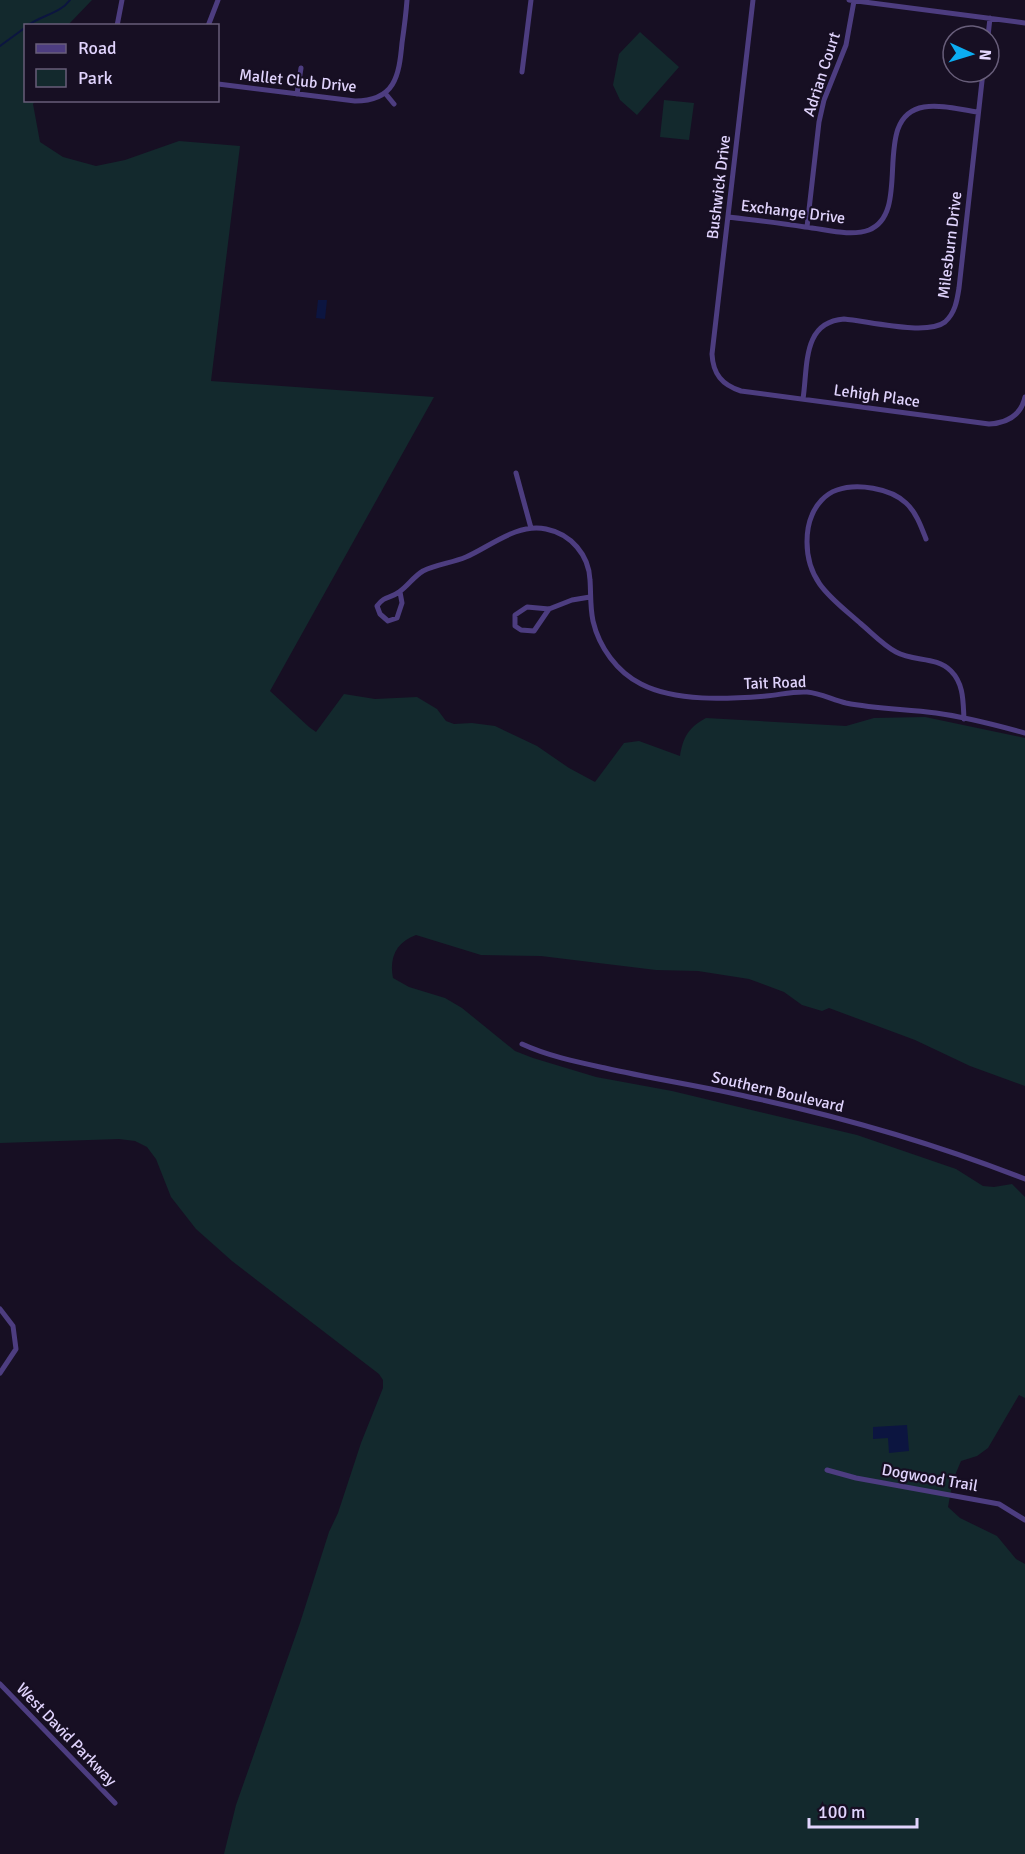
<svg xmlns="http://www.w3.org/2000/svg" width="1025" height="1854" font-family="Signika,sans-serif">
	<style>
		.green { fill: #13292d }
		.water { fill: #0c1540 }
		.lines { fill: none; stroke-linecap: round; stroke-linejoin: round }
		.stream { stroke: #0c1540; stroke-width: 2 }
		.street { stroke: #4d3d80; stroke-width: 5 }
		.labels { text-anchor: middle; stroke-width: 4.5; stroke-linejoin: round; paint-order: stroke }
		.street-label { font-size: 16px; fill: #e1d4fd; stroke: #170f23 }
	</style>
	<rect width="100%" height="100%" fill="#170f23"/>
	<!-- green -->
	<path class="green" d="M0,0h92l-24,25 -42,1v74l9,1 -2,3 7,38 23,15 33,9 29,-6 54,-19 61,5 -29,235 223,16 -164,294 39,36 7,5 28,-38 31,5 42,-2 20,12 9,12 8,3 18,-1 23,3 42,20 32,22 26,14 29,-39 15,-2 41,15c3,-19 9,-29 26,-38l140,8 28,-8 51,-1 100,21v348l-55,-20 -55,-26 -86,-32 -7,3 -20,-6 -18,-13 -35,-13 -51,-8 -42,-1 -115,-14 -60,-1 -65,-20c-20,7 -27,23 -23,43l16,9 36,11 17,10 53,43 18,7 63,19 76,14 185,44 99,34 27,17 11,1 18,-3 13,13v201l-6,-3 -31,53 -11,8 -16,5 -8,19 -5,27 12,11 37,18 19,23 9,5v290h-801l12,-49 64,-182 29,-91 9,-19 23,-70 22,-55v-8l-4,-6 -147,-113 -36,-32 -25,-32 -15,-38 -9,-12 -12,-6 -16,-2 -119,4z
		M640,32l39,35 -42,48 -17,-15 -7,-15 6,-31z
		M664,100l30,3 -5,37 -29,-3z"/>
	<!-- water -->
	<path class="water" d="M318,300h9l-2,19 -9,-1z
		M907,1425l2,26 -20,2 -1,-15 -15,1v-12z"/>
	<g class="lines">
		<!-- stream -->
		<path class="stream" d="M27,26c14,-11 33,-12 43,-26
			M0,46l26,-19"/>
		<!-- street -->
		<path class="street" d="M753,0l-41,354c1,20 10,31 29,37l248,33c18,-1 32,-9 36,-27
			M849,0l176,23
			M117,26l5,-26
			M208,26l10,-26
			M988,36l2,-18
			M522,72l9,-72
			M218,84l137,17c40,0 44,-25 47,-58 2,-14 4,-29 5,-43
			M385,93l9,11
			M297,94l4,-26
			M728,217c26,3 52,6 77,10 20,2 45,10 64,3 45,-18 0,-114 55,-123 17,-3 38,3 54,5
			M807,227l12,-105 5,-22 22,-55 8,-44
			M803,399c5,-33 -1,-77 41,-80 24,2 83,17 101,3 10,-9 12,-21 14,-34l24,-216
			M516,473l15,55
			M926,539c-5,-13 -10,-27 -20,-36 -16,-15 -49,-20 -69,-13 -12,4 -21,15 -25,25 -4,9 -5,18 -5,27 0,41 26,57 53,81 12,10 23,22 36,29 18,10 40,4 55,19 13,13 12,31 13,48
			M400,592l2,11 -5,15 -9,3 -8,-7 -3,-8c8,-11 13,-7 22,-14 9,-6 14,-15 24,-21 14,-7 29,-8 43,-14 25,-11 51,-34 80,-28 25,5 43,26 44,51 1,14 0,27 3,41 6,26 24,51 48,63 35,18 86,15 125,12 13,-1 27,-5 41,-4 13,1 26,8 39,11 30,6 60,6 90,10 30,4 60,12 89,20
			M549,609l-15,22 -13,-1 -6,-4v-11l12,-8 22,2 23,-9 18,-3
			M522,1044c26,12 55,18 83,24 48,11 96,18 144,29 93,20 187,47 276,82
			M0,1309l13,17 3,23 -16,24
			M827,1470l29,8 143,26 26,16
			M0,1684l115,119"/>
	</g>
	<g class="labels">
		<!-- street labels -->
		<g class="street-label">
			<text transform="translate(821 74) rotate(-72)" y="6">Adrian Court</text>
			<text transform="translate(298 80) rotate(6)" y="6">Mallet Club Drive</text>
			<text transform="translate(718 187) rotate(-83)" y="6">Bushwick Drive</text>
			<text transform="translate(793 211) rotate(7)" y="6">Exchange Drive</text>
			<text transform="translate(949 245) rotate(-83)" y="6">Milesburn Drive</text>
			<text transform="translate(877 395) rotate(8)" y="6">Lehigh Place</text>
			<text transform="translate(775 682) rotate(-2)" y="6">Tait Road</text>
			<text transform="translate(778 1091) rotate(13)" y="6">Southern Boulevard</text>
			<text transform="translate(930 1477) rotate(10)" y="6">Dogwood Trail</text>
			<text transform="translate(67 1734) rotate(46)" y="6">West David Parkway</text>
		</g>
	</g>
	<!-- legend -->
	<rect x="24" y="24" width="195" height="78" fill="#170f23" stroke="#685e7a" stroke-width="1.5"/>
	<rect x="36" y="44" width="30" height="9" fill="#4d3d80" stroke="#685e7a" stroke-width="1.5"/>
	<text x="78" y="54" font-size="18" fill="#e1d4fd">Road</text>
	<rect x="36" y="69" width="30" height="18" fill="#13292d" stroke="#685e7a" stroke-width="1.5"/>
	<text x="78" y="84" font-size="18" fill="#e1d4fd">Park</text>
	<!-- north arrow -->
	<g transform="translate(971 54) rotate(94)"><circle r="28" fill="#170f23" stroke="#685e7a" stroke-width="1.5"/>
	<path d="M0-4.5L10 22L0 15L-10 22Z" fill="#0cadf1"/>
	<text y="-9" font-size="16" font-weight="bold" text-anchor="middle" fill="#e1d4fd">N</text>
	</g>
	<!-- scale -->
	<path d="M809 1818v9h108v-9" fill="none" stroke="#e1d4fd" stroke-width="3"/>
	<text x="818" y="1818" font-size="18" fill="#e1d4fd" stroke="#170f23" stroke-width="4.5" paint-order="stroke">100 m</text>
</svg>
